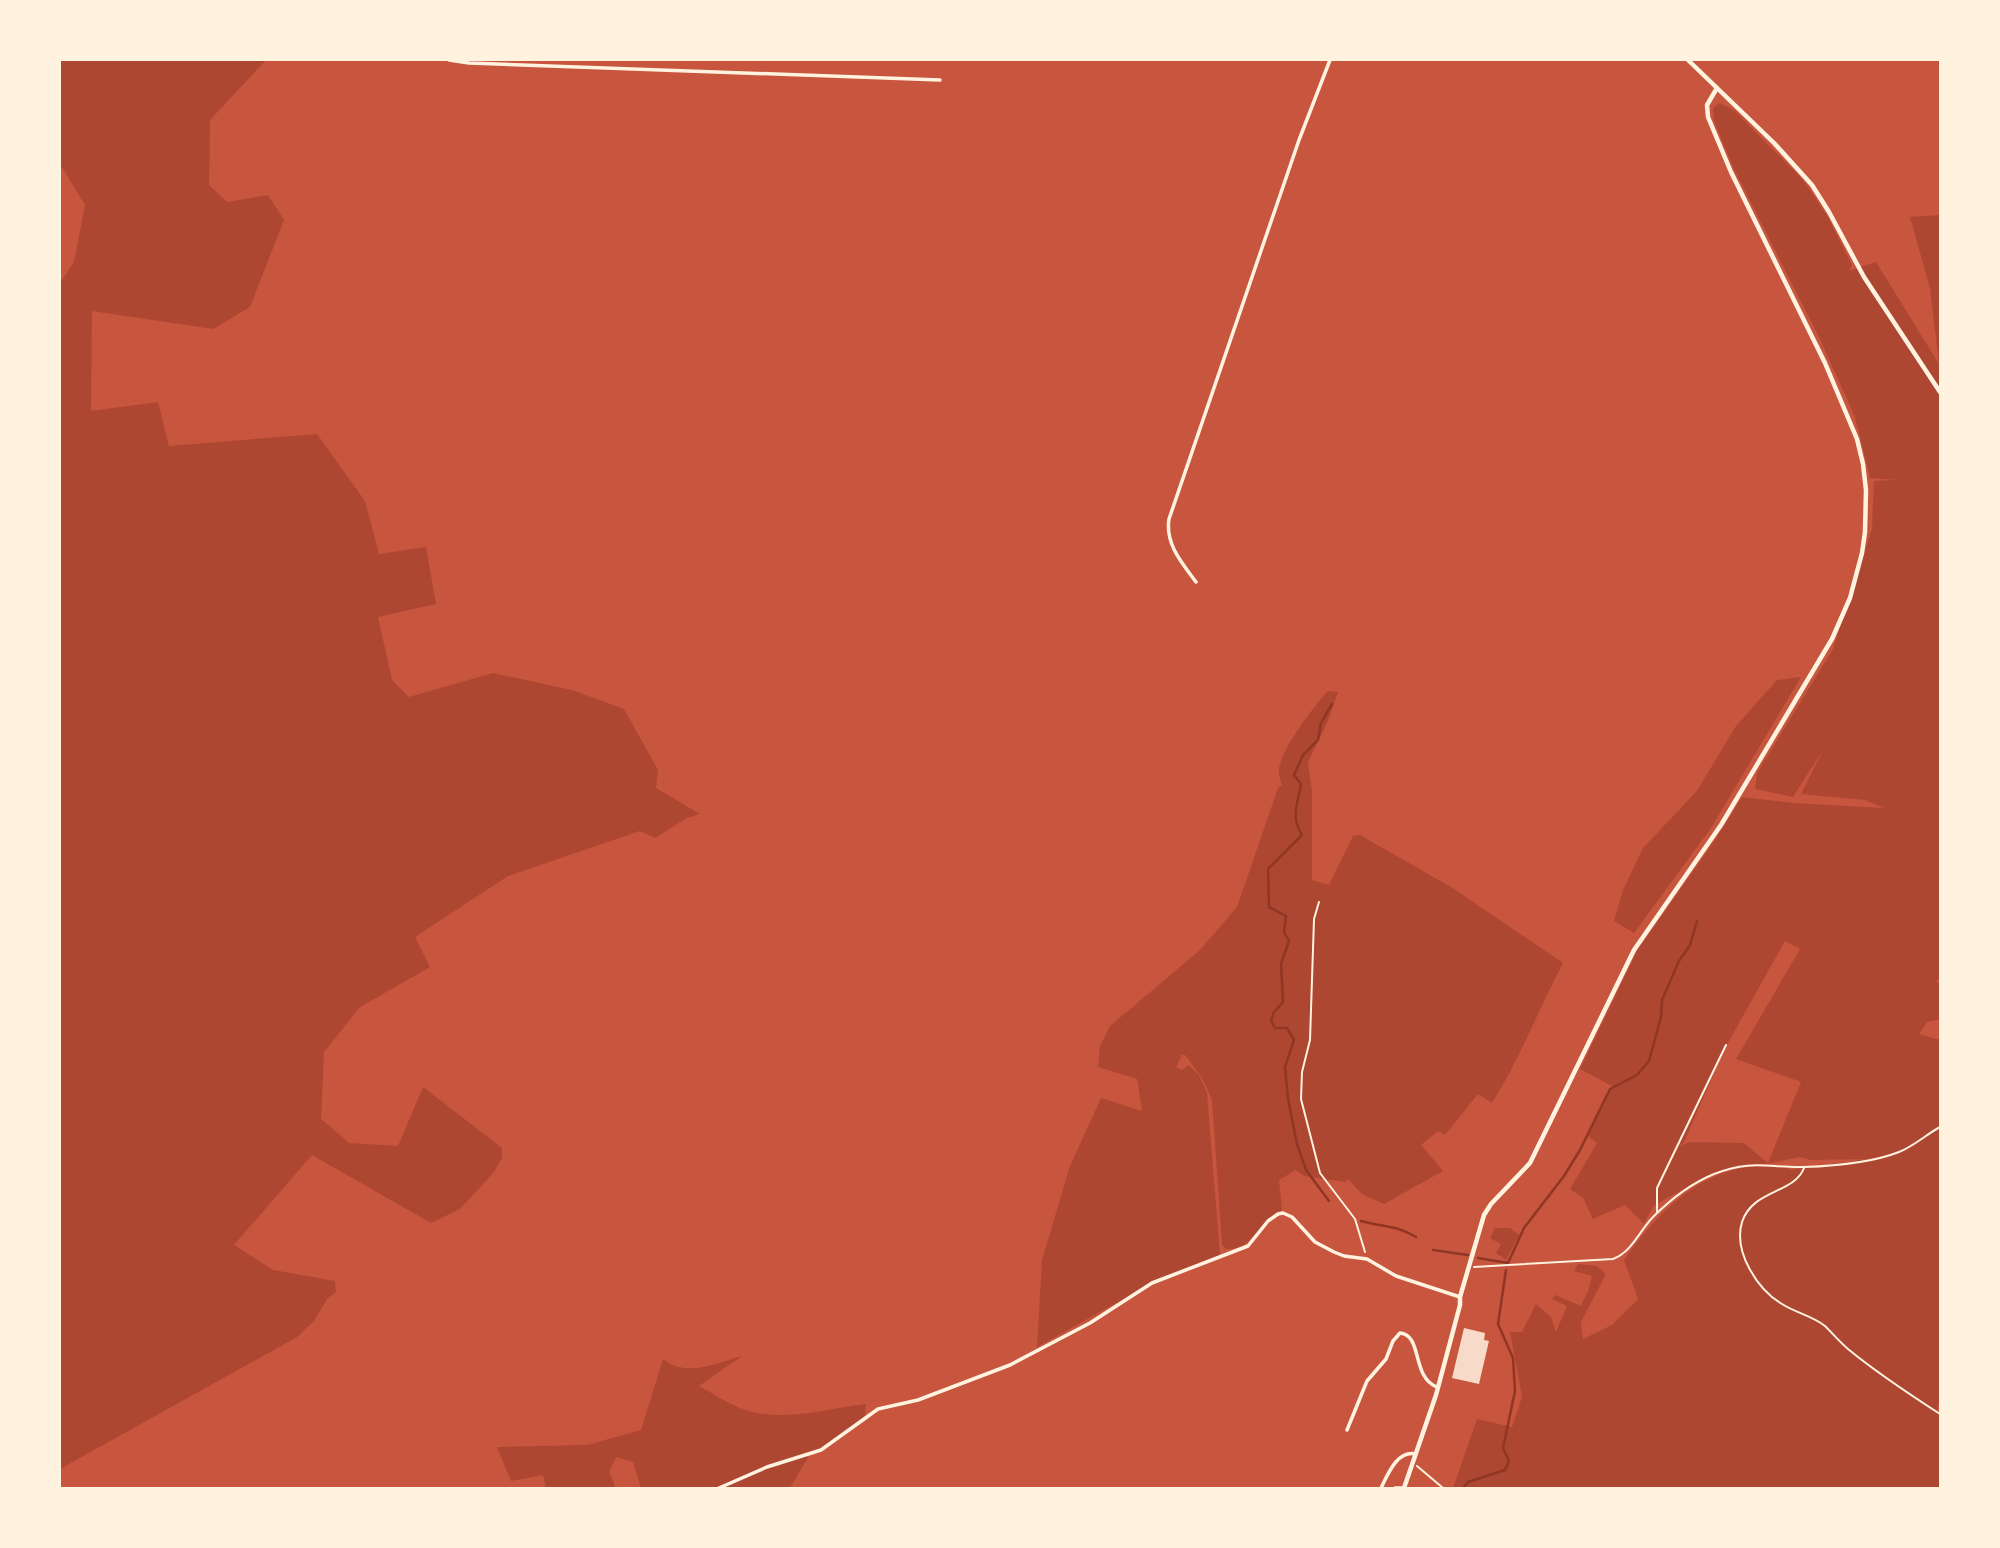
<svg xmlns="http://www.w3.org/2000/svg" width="2000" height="1548" font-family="Literata,serif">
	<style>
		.green { fill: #ae4732; fill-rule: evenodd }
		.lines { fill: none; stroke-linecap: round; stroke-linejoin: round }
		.stream { stroke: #8f3625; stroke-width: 2.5 }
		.building { fill: #f7dbc8 }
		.path { stroke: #fff3e0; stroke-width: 2 }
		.minor { stroke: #fff3e0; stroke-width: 3.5 }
		.tertiary { stroke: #fff3e0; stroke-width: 4.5 }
	</style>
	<rect width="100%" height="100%" fill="#c8553d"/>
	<!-- green -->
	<path class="green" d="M60,60h206l-56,60 -1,65 18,17 41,-7 16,25 -34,87 -37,22 -121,-18 -1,100 67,-9 11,44 148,-12 48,67 14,53 47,-7 10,57 -58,13 14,63 17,17 84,-24 79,17 52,19 34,61 -2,18 44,26 -13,4 -32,20 -15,-7 -132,45 -93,61 15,30 -70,40 -36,45 -3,67 28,24 49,3 25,-59 79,61v10l-8,14 -34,37 -29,14 -119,-68 -78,90 39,25 62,11 1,11 -9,7 -13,22 -17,16 -237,132v-1186l14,-21 11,-57 -25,-41z
		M1720,103l15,8 69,70 24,36 24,48 -3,6 27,-9 63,102 -9,-76 -20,-71 30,-2v762l-4,4 4,3v35l-13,3 -8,12 21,6v356l-3,15 3,3v74h-487l24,-69 35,8 10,-30 -12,-65h12l14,-28 15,13 5,15 11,-26 -15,-7 3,-4 26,11 7,-15 4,-15 -18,-5 4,-7 19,2 9,8 -25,48 2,17 29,-14 26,-26 -14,-39c34,-48 78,-94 140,-94 10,0 19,-1 27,4l76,-11 -56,1 -12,-3 -32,7 -22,1 -43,14 -49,27 -9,18 -19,-19 -32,14 -10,-21 -13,-9 27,-46 -9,-7 24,-50 -32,-17 58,-120 75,-106 29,-46 51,6 91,5 -19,-8 -64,-6 22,-44 -30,47 -38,-8 2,-16 76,-124 39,-120 2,-48 22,-1 -26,-2 -15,-61 -36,-80 -85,-168 -20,-48 -1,-13zM1785,941l15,8 -64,110 65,23 -33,81 -24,-20 -54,-1 -10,4 4,-4 41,-94z
		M1801,677l-90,151 -77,105 -20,-12 9,-31 20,-42 54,-57 39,-65 41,-46z
		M1328,691l10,1 -10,29 -20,41 4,29v89l17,5 24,-49 7,-1 91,52 112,76c-25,47 -42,94 -71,140l-14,-9 -33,41 -7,-4 -17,14 22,26 -59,33 -22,-10 -14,-15 -3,3 -41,-6 -8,-6 -17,10 3,30c-23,9 -28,41 -56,39l-4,-4 -10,-145 -10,-22 -17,-23h-3l-6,12 6,3 7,-5 10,10 8,18 13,162 -68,28 -115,64 5,-87 28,-94 31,-68 41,13 -5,-32 -39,-12 2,-21 10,-20 89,-75 38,-44 41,-119 4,-3c-2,-6 -4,-11 -3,-17 5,-23 33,-59 49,-77z
		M1495,1228h15l9,7 -13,25 -10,-7 5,-9 -11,-6z
		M742,1356l-43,30c17,9 35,22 54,26 34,9 78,-4 113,-8l-1,13 -39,30 -16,7 -20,34h-149l-8,-26 -17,-5 -7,15 6,14 -3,2h-66l-3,-13 -32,6 -14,-34 90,-2 54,-15 22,-71c23,19 54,4 79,-3z"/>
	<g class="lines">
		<!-- stream -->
		<path class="stream" d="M1329,1201l-23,-31 -9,-26 -9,-45 -3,-32 9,-27 -7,-12h-12l-4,-7 3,-9 9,-10 -2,-38 8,-23 -5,-9 2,-16 -17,-9 -1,-38 34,-34c-12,-20 -4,-30 -1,-51l-7,-9 9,-20 15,-15 3,-17 11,-19
			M1361,1221c21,6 36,4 55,16
			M1433,1250l35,5
			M1478,1258l30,5 16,-35 40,-52 16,-26 30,-61 27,-14 12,-14 12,-44 1,-17 17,-39 11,-16 7,-24
			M1463,1488l5,-6 37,-12 4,-9 -6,-13 12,-57 -2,-33 -15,-34 8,-54"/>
	</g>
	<!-- building -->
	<path class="building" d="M1464,1328l21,5 -1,7 5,1 -10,43 -27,-6z"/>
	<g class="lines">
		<!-- path -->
		<path class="path" d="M1319,902l-5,17 -4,121 -8,32 -1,27 19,74 35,46 10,33
			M1804,1168c-10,26 -51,21 -62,54 -9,30 16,68 40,82 14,9 31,12 43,22 8,8 15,16 23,23 29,24 61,45 92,65
			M1657,1212v-24l69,-143
			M1474,1267l139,-8c19,-7 27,-29 40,-42 17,-17 39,-34 61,-43 38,-15 54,-6 90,-7 30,-1 67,-4 95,-15 15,-6 28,-18 41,-25
			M1417,1466l26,22"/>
		<!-- minor -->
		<path class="minor" d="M449,60l20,3 471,17
			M1196,582c-14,-19 -31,-38 -27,-63l130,-379 31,-80
			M1347,1430l20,-49 19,-22 7,-18 7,-8c23,2 11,44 37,54
			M719,1488l48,-21 54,-17 57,-41 40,-9 92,-35 80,-42 62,-40 96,-37 20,-25 10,-7 5,-1 9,4 23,25 19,10 10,4 23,3 29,17 64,21
			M1381,1488c7,-14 16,-38 35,-34
			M1395,1488h9"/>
		<!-- tertiary -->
		<path class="tertiary" d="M1688,60l86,83 38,42 17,27 35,65 76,115
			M1404,1488l32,-93 24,-90v-8l24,-82 7,-11 39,-41 104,-213 87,-125 111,-186 18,-41 12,-45 3,-21 1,-42 -3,-26 -6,-25 -32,-76 -94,-191 -23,-55 -1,-12 10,-17"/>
	</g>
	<!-- border -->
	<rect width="2000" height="1548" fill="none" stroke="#fff3e0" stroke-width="122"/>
</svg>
